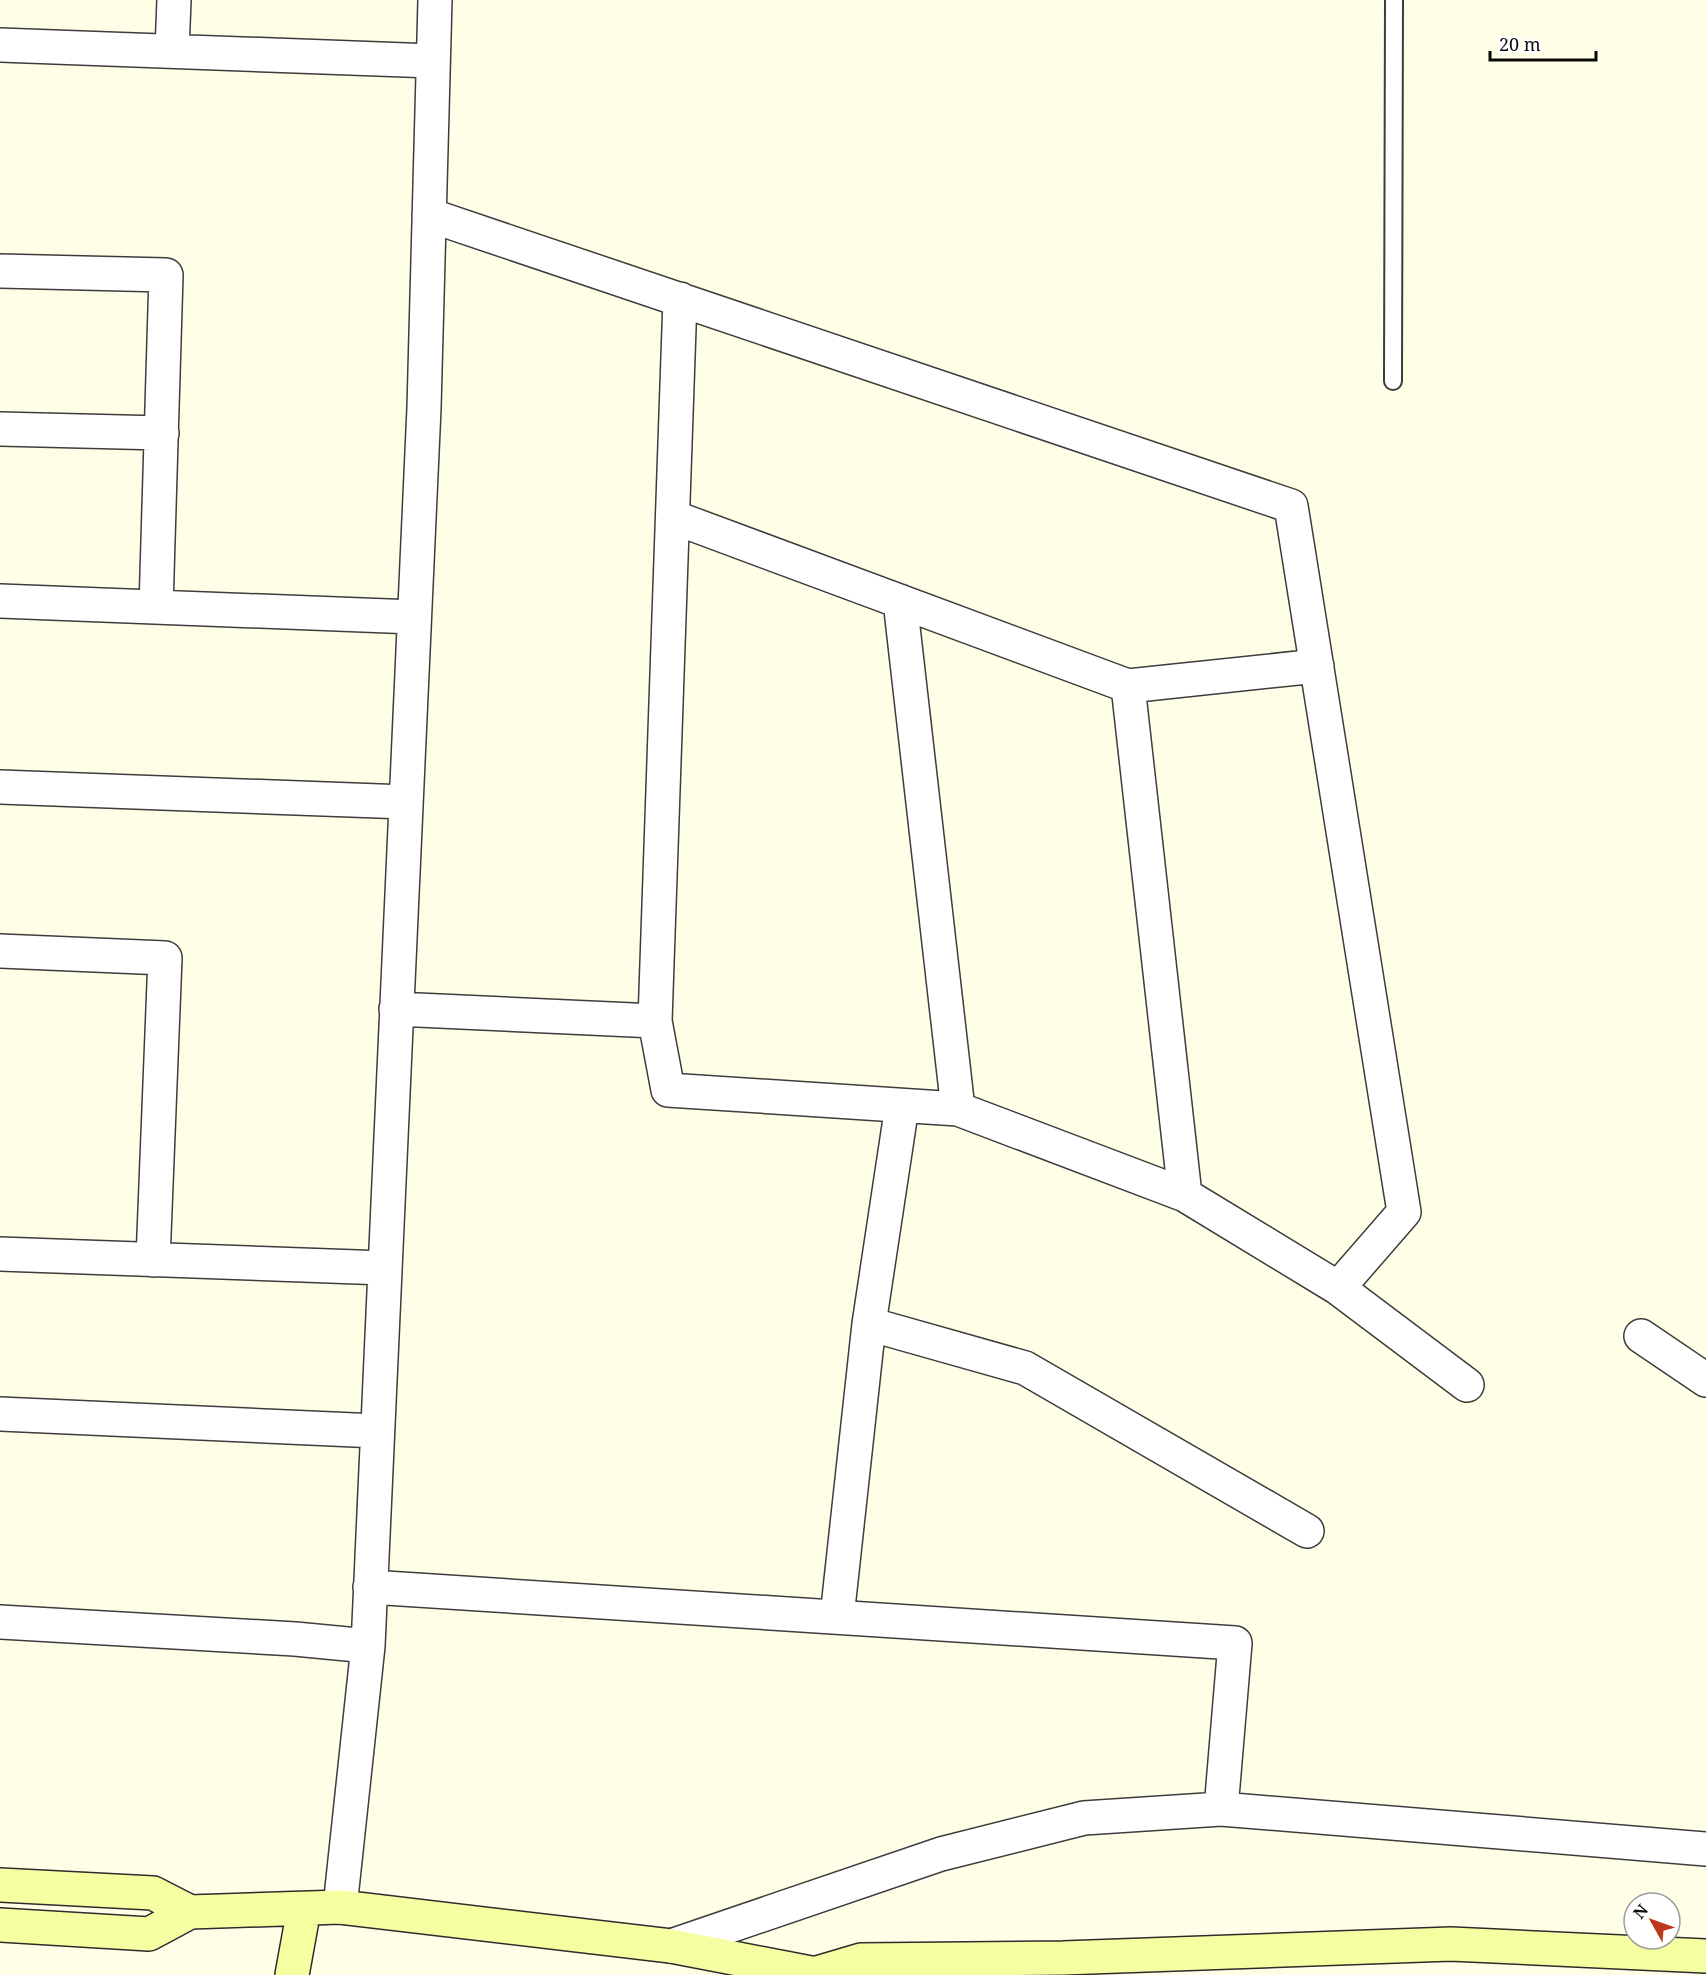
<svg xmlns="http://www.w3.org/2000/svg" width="1706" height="1975" font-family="'Noto Serif',serif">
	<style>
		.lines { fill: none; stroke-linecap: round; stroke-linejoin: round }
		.lane-casing { stroke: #3d3d3d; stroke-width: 20 }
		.street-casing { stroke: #3d3d3d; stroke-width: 36 }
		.secondary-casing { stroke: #2c2c2c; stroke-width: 36 }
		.lane { stroke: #fff; stroke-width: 16 }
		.street { stroke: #fff; stroke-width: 33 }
		.secondary { stroke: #f5ffa2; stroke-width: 33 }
	</style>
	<rect width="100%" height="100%" fill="#ffffe7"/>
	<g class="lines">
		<!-- lane casing -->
		<g class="lane-casing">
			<path id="lane" d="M1393,381l1,-381"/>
		</g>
		<!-- street casing -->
		<g class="street-casing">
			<path id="street" d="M0,45l433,16
				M172,51l2,-51
				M429,215l862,291 113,706 -66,76
				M0,271l166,4 -10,332
				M0,429l162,4
				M673,517l455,169 189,-20
				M0,601l414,16
				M900,601l58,508
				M1128,686l57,509
				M0,787l406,15
				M0,951l165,7 -12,302
				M396,1009l259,12 25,-722
				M655,1021l13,69 290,19 227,86 153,93 129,97
				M0,1254l385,14
				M869,1324l156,44 282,163
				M1641,1336l65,44
				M0,1414l377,17
				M370,1587l865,56 -14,166
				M837,1617l32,-293 33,-218
				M0,1622l295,17 73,7
				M340,1907l28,-261 56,-1238 11,-408
				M671,1946l270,-92 143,-36 137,-9 485,40"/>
		</g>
		<!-- secondary casing -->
		<g class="secondary-casing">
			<path id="secondary" d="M0,1885l153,8 37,19
				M0,1925l149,9 41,-22 150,-5 331,39 150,29
				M817,1973l44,-13 202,-2 388,-14 255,12
				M292,1975l12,-66"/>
		</g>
		<!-- lane -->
		<use href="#lane" class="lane"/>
		<!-- street -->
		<use href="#street" class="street"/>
		<!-- secondary -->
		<use href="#secondary" class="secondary"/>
	</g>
	<!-- north arrow -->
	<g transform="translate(1652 1921) rotate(310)"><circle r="28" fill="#ffffff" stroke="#9d9d9d" stroke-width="1.5"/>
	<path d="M0-4.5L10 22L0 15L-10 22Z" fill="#c0381c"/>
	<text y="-9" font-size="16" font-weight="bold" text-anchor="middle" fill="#0a0a0a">N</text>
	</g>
	<!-- scale -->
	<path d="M1490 51v9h106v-9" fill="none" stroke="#0a0a0a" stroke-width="3"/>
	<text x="1499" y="51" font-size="18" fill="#0a0a0a" stroke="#ffffff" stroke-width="4.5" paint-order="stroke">20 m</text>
</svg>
